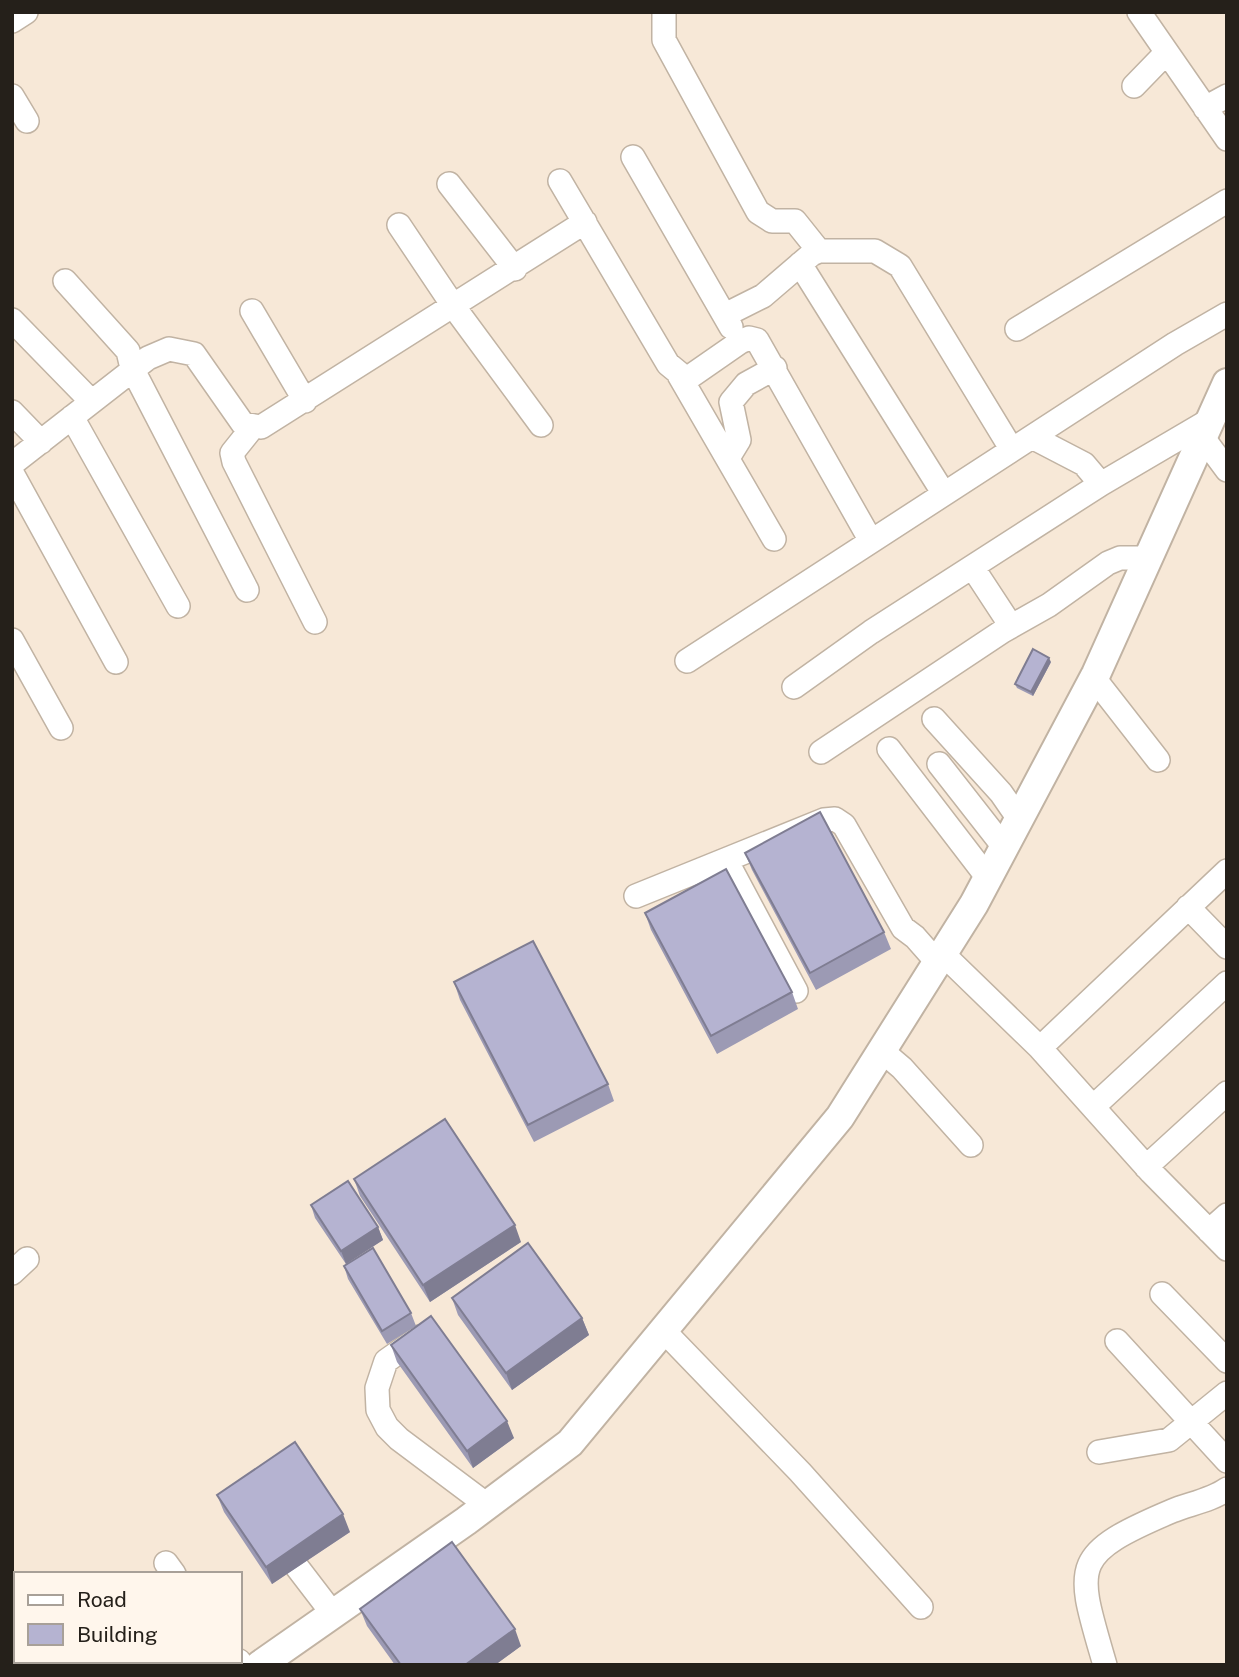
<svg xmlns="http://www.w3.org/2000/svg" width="1239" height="1677" font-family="'Public Sans',sans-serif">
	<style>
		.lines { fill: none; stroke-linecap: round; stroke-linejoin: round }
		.minor-casing { stroke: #c1b3a3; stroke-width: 26 }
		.major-casing { stroke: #c1b3a3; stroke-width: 32 }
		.minor { stroke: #fff; stroke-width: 23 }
		.major { stroke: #fff; stroke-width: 28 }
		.wall { fill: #9c9ab4 }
		.shaded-wall { fill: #7f7d92 }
		.building { fill: #b5b3d1; stroke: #7f7d92; stroke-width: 2 }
	</style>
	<rect width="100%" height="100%" fill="#f7e8d7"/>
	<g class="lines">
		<!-- minor casing -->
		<g class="minor-casing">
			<path id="minor" d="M664,12v28l94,172 14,9h23l24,30
				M1139,12l88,127
				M12,21l14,-9
				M1134,86l32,-33
				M12,96l15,25
				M1205,108l22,-12
				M633,157l98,170
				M560,181l108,183 17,14 6,-2 49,-34 9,-4 8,2 114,201
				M449,184l66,85
				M399,225l55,82 87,118
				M800,264l144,230
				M65,281l63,70 4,17 115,222
				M252,311l53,90
				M725,315l38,-19 49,-42 7,-3h56l25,15 112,184
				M12,320l79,81
				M1017,329l210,-128
				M679,375l95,164
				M12,412l29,30
				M72,417l106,189
				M252,428l-20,25 2,9 81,160
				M1201,435l26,35
				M1032,437l52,27 17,20
				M728,458l11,-18 -8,-38 15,-18 29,-16
				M12,464l136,-106 21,-9 25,5 49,70 18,3 324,-205
				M12,473l104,189
				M973,568l38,58
				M12,640l49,88
				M687,661l488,-317 52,-30
				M1094,678l64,82
				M794,687l77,-55 230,-148 109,-64
				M934,719l67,74 18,26
				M889,749l99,129
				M821,752l182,-121 46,-26 59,-42 12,-5h28
				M939,764l65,83
				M726,860l70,131
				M636,896l188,-76 11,-1 9,6 59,103 12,9 22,25
				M1188,907l39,40
				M943,954l97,94 111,124 76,77
				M1040,1048l187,-177
				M882,1051l20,17 69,77
				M1093,1107l134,-124
				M1146,1167l81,-74
				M1209,1231l18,-16
				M12,1273l15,-14
				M1162,1294l65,67
				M663,1330l137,142 121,135
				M420,1337l-34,24 -9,27 1,22 9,17 12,12 88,66
				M1117,1341l110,120
				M1099,1452l70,-12 58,-47
				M166,1563l8,11
				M297,1567l36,47
				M12,1595l4,5
				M61,1661l3,4
				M239,1661l3,4
				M1105,1665c-29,-100 -37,-110 67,-154 17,-7 40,-11 55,-22"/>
		</g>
		<!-- major casing -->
		<g class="major-casing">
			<path id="major" d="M260,1665l206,-144 104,-78 270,-326 134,-213 122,-230 131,-291"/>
		</g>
		<!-- minor -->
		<use href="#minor" class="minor"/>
		<!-- major -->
		<use href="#major" class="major"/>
	</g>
	<!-- wall -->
	<path class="wall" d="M1051,662l-18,34 -16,-8 -2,-4z
		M745,853l139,79 7,17 -75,41 -64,-120z
		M645,913l147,79 6,17 -81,45 -66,-124z
		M454,982l154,102 6,17 -80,41 -74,-142z
		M354,1179l167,63 -91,60 -70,-106z
		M311,1205l67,22 5,13 -37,24 -31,-46z
		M344,1266l67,47 5,13 -29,18 -39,-65z
		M452,1298l130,20 7,17 -77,55 -54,-75z
		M391,1345l123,93 -41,30 -76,-106z
		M217,1495l133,37 -78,52 -48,-72z
		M360,1609l161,37 -26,19h-100l-28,-39z"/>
	<!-- shaded-wall -->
	<path class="shaded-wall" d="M1049,658l2,4 -18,34 -2,-4z
		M515,1225l6,17 -91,60 -7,-17z
		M378,1227l5,13 -37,24 -5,-13z
		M582,1318l7,17 -77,55 -6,-17z
		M507,1421l7,17 -41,30 -6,-17z
		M343,1514l7,18 -78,52 -6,-17z
		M515,1629l6,17 -26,19h-30z"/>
	<!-- building -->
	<path class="building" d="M1033,649l16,9 -18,34 -16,-8z
		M820,812l64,120 -74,41 -65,-120z
		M726,869l66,123 -81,44 -66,-123z
		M533,941l75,143 -80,41 -74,-143z
		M445,1119l70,106 -92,60 -69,-106z
		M348,1181l30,46 -37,24 -30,-46z
		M528,1243l54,75 -76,55 -54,-75z
		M373,1248l38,65 -29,18 -38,-65z
		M431,1316l76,105 -40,30 -76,-106z
		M295,1442l48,72 -77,53 -49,-72z
		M452,1542l63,87 -50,36h-64l-41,-56z"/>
	<!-- border -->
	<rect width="1239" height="1677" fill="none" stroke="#25201a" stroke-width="28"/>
	<!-- legend -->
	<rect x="14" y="1572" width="228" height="91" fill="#fff6ec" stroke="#a8a098" stroke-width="2"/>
	<rect x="28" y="1595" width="35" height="10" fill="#ffffff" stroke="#a8a098" stroke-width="2"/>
	<text x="77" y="1607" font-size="21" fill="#25201a">Road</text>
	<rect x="28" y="1624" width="35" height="21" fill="#b5b3d1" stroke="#a8a098" stroke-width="2"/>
	<text x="77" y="1642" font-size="21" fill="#25201a">Building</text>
</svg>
